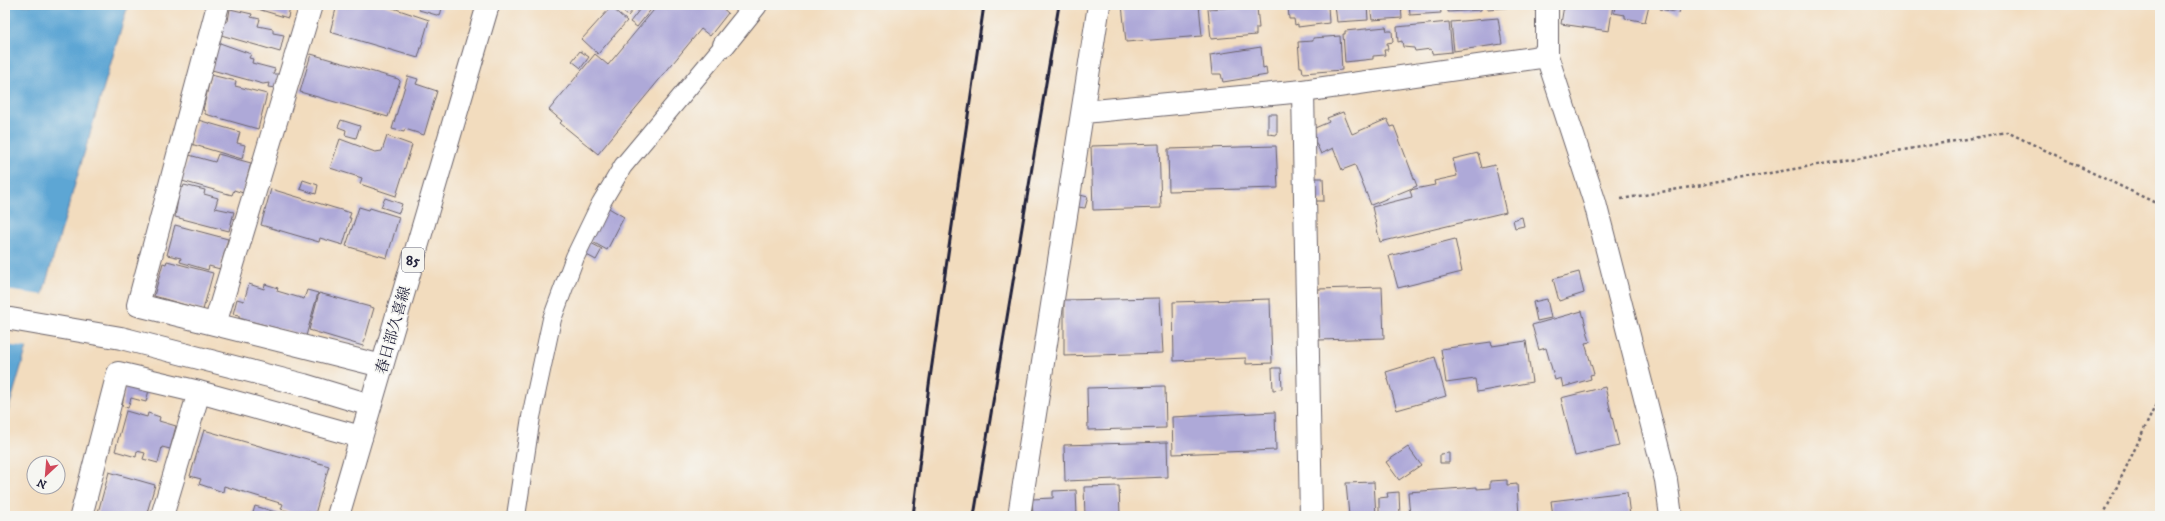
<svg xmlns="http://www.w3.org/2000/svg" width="2165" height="521" font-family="'IM FELL DW Pica','Noto Serif JP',serif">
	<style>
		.water { fill: #5da6d4; stroke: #406488 }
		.pier { fill: #f2dcbe }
		.building { fill: #aea9d8 }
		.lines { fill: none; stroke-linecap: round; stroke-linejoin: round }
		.lane-casing { stroke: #6b6369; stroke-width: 20 }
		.street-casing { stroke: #6b6369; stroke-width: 24 }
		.secondary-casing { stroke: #6b6369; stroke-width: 24 }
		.primary-casing { stroke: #6b6369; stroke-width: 24 }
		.path { stroke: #6b6369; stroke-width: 2.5; stroke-dasharray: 3 3; stroke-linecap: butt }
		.lane { stroke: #fff; stroke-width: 18 }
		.street { stroke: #fff; stroke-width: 22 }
		.secondary { stroke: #fff; stroke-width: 22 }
		.primary { stroke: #fff; stroke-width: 22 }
		.rail { stroke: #22223b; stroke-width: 3 }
		.labels { text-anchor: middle; stroke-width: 3.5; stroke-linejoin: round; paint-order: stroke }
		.shield { fill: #f6f6f2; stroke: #626272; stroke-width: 1 }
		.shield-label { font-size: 14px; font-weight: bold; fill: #22223b }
		.street-label { font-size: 15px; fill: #22223b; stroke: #f6f6f2 }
	</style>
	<rect width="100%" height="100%" fill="#f6f6f2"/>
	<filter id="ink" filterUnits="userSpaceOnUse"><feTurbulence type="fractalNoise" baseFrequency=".025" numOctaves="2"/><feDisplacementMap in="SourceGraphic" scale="8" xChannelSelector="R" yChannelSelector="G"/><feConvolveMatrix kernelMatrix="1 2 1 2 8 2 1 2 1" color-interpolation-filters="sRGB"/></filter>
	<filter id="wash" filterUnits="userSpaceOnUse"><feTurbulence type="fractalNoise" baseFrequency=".012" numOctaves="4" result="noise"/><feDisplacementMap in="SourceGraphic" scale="16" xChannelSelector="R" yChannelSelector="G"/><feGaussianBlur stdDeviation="0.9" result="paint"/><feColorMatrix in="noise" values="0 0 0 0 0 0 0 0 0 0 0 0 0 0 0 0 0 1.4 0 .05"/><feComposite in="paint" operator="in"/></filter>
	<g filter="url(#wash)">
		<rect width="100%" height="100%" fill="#f2dcbe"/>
		<!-- water -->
		<path class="water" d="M5,5h123l-123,416z"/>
		<!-- pier -->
		<path class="pier" d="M5,290l39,5 -15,53 -24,-3z"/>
		<g id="blocks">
			<!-- building -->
			<path class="building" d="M244,5h46l-2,13z
				M337,5h47l45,15 -11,38 -88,-26z
				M421,5h11l10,3 -2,8 -21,-6z
				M626,5h11l-9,11 -6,-5z
				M643,5l10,2 -16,20 -7,-5z
				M658,5h63l-1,1 8,7 -18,23 -9,-7 -103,125 -38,-31 2,-2 -13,-11 46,-56 13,11z
				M1122,5h77l3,31 -76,6z
				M1288,5h40l1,18 -31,4v-3l-3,1 -1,-6h-5z
				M1335,5h32l1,15 -31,2z
				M1370,5h31l1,13 -30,2z
				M1409,5h31l1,8 -31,2z
				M1448,5h33v5l-33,2z
				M1486,5h29v2l-28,2z
				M1564,5h49l-4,26 -48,-7z
				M1615,5h34l-4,17 -20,-4v-3l-11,-2z
				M1660,5h21l-2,8 -19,-4z
				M611,7l16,14 -29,33 -16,-15z
				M1238,7v2l19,-2 2,21h-3v7l-45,4 -3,-30z
				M230,9l22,5 -1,3 9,2 -2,7 15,3v4l11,2 -4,17 -59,-17 3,-13 4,-1z
				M1498,18l4,26 -48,7 -3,-29z
				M1449,22l3,30 -20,2 -1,-5 -16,2 -1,-3 -11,-1 -1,-6 -4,1 -1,-15z
				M1386,27l1,4h5l1,11 -6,1 1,7h-4l1,5 -12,1v3l-28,3 -2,-28h2v-3z
				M1340,36l2,34 -39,3 -1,-6h-2l-2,-25 15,-1v-3z
				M217,42l34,12 -2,4 4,1 -1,4 23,6 -2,5h6l-4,14 -7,-1 1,-4 -6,1 -51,-14z
				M1261,47l2,21 3,-1 1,8 -44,7 -2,-8h-9l-2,-19z
				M580,51l9,6 -8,11 -9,-7z
				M311,54l87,25 2,2 -12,36 -88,-25z
				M211,75l25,6 -1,5 32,8 -9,35 -53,-15v-3l-2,-1z
				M408,76l10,3 -2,5 21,7 -13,44 -19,-6 -1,3 -12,-3z
				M1343,112l9,22 35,-15 4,8 3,-1 23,60 -46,19 -16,-40 -13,5 -9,-22 -12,6 -11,-24 19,-8 -2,-4z
				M1268,114h9v21l-9,-1z
				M198,120l42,12 -3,11 8,2 -3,14 -51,-15z
				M341,120l19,6 -4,12 -11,-3 1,-5 -8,-3z
				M387,136l25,9 -16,51 -36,-12 2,-6 -32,-10 10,-29 35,13 7,-1z
				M1159,144l2,64 -68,2 -2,-64z
				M1276,146l2,42 -109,3 -1,-42z
				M1478,153l4,15 13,-3 11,47 -126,30 -8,-35 40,-10 -2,-7 25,-5 -1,-4 23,-5 -4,-17z
				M218,154l33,9 -8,30 -9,-3 -2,5 -50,-14 7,-26 26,7z
				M1314,178h9l1,23h-9z
				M303,180l15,5 -2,9 -16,-5z
				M184,185l21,5 -1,4 14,4 -3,10 19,4 -5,19 -54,-14 5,-30 3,1z
				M271,189l80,24 -2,5h2l-8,27 -23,-7 -1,4 -58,-17z
				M1080,195l8,2 -3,11 -7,-1z
				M385,198l17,6 -3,9 -18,-6z
				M359,207l10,3 1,-2 29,9 -12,41 -41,-12z
				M607,207l17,10 -17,33 -18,-10z
				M1522,217l2,9 -9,2 -2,-8z
				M175,225l53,14 -8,30 -11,-3 -1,4 -28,-8 1,-4 -14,-3z
				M1455,239l7,33 -64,16 -9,-32z
				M589,242l13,7 -6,11 -13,-7z
				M167,261l46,12 -10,37 -49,-14 9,-33 3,1z
				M1579,272l5,21 -25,8 -6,-22z
				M249,284l15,5 1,-5 13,4 -1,3 27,8 3,-9 11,3 -12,43 -67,-18v-3l-6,-1 4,-15 7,2z
				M1382,287l2,51 -65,2 -1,-51z
				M319,293l55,15 -11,38 -54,-16z
				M1160,298l3,55 -99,3v-56z
				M1270,299l2,64 -26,1v-6l-72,3 -1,-59z
				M1547,299l4,19 -14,3 -4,-19z
				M1582,311l8,31 -5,1 9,31 -4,1 1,4 -28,8 -2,-9 -6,2 -9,-32 -7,2 -7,-25z
				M1526,341l6,41 -55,10 -2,-13 -29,4 -5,-34 50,-7 1,4z
				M1435,357l11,39 -49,14 -11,-38z
				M1272,368h9l1,21 -9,1z
				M126,385l23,5 -3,12 -15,-4 -3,10 -6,-2z
				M1165,386l1,42 -78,2 -1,-42z
				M1605,387l14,59 -44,10 -14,-58z
				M126,411l21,6 1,-4 12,4 -1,4 17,5 -6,23 -8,-2 -4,16 -15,-4 2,-6 -8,-2 -1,6 -21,-6z
				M1275,412l1,38 -103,4 -1,-37z
				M204,430l125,36 -14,48 -10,-3 -2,5 -22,-7 2,-5 -59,-18 -1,6 -24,-8 2,-5 -11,-3z
				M1167,442l1,35 -103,4 -1,-36z
				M1408,447l13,18 -22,15 -13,-18z
				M1449,453v10h-9v-9z
				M109,472l46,13 -9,31h-49z
				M1507,480v5l10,-1 2,32h-109l-2,-24 69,-5v2l13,-1v-7z
				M1374,482l2,34h-27l-3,-33z
				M1119,486l1,30h-35l-1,-29z
				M1076,490l1,26h-44l-1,-17 21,-1v-7z
				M1399,492l1,24h-21v-18l9,-1 -1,-4z
				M1627,492l3,24h-77l-2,-15z
				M255,506l34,10h-37z"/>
		</g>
	</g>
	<g filter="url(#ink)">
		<use href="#blocks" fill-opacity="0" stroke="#6b6369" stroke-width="1"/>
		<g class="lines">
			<!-- lane casing -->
			<g class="lane-casing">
				<path id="lane" d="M516,516l15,-99 21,-98 23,-62 26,-54 22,-37 101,-121"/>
			</g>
			<!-- street casing -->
			<g class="street-casing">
				<path id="street" d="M218,5l-80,300 244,61
					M1547,5v51l48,147 71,277 5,36
					M724,45l32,-40
					M1303,91l8,425
					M1084,112l219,-21 244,-35
					M215,324l96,-319
					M81,516l37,-143 81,19 162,45
					M162,516l37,-124
					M1019,516l80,-511"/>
			</g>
			<!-- secondary casing -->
			<g class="secondary-casing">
				<path id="secondary" d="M5,318l116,20 183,47 66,20"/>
			</g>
			<!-- primary casing -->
			<g class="primary-casing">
				<path id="primary" d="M338,516l150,-511"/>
			</g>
			<!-- path -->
			<path class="path" d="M1621,199l386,-67 153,73
				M2103,516l57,-120"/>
			<!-- lane -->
			<use href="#lane" class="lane"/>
			<!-- street -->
			<use href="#street" class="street"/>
			<!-- secondary -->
			<use href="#secondary" class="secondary"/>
			<!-- primary -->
			<use href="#primary" class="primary"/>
			<!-- rail -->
			<path class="rail" d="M913,516l16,-131 55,-380
				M974,516l85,-511"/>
		</g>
	</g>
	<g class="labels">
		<!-- shield labels -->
		<rect class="shield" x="402" y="248" width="22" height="24" rx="3"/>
		<g class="shield-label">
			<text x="413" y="265">85</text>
		</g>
		<!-- street labels -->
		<g class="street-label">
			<text transform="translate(393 330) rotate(-74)" y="5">春日部久喜線</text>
		</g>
	</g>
	<!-- margin -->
	<rect width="2165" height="521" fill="none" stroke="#f6f6f2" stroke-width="20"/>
	<!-- north arrow -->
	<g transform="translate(46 475) rotate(206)"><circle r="19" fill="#f6f6f2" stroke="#a1a1a9"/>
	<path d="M0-3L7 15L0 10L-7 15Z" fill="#d1495b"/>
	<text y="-6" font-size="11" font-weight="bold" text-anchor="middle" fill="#22223b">N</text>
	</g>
</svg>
